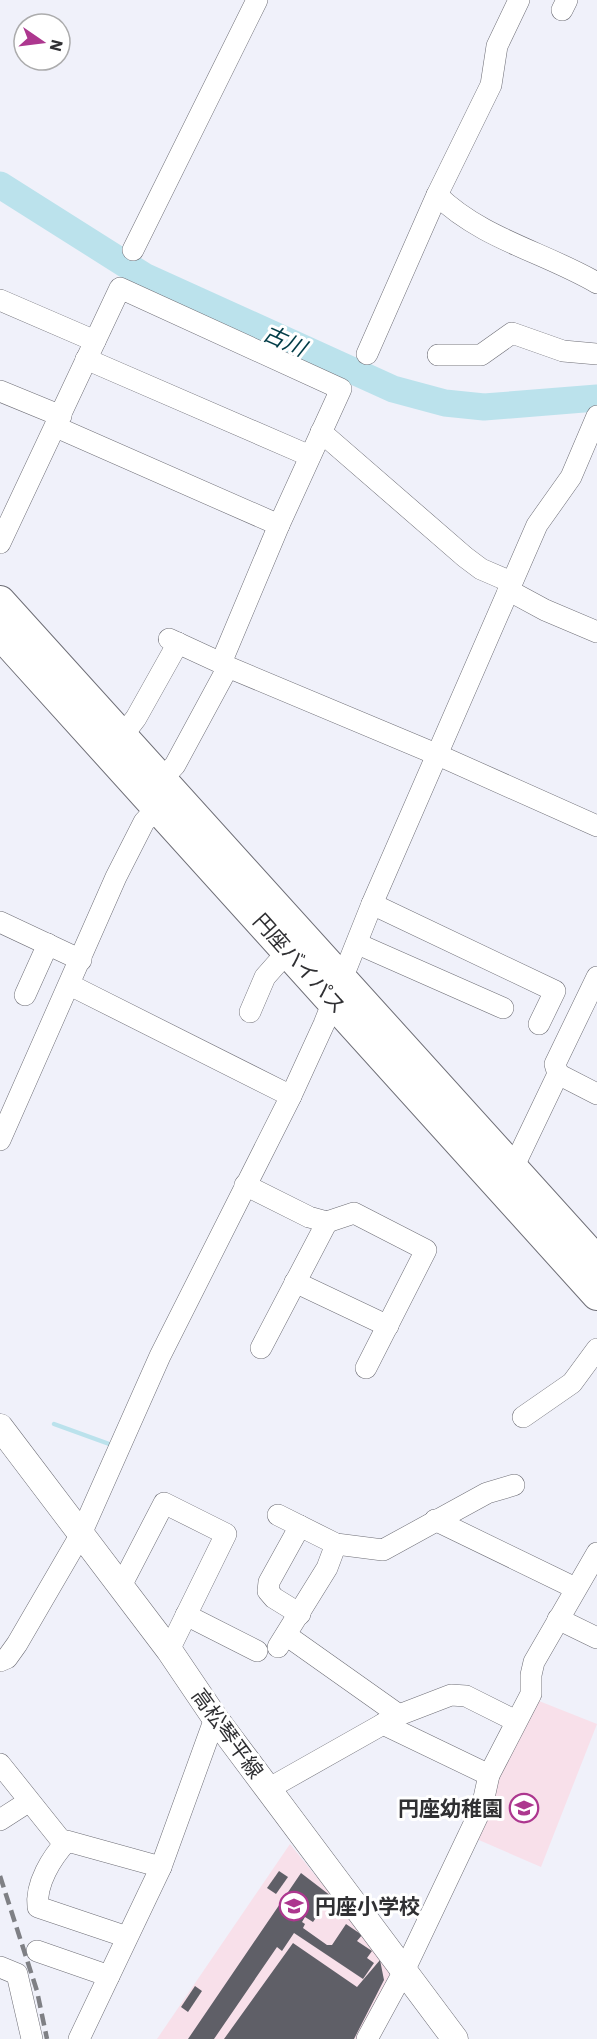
<svg xmlns="http://www.w3.org/2000/svg" width="597" height="2039" font-family="'IBM Plex Sans','Noto Sans JP',sans-serif">
  <style>
    .education { fill: #f8e0ea }
    .lines { fill: none; stroke-linecap: round; stroke-linejoin: round }
    .stream { stroke: #bbe2ec; stroke-width: 4.5 }
    .river { stroke: #bbe2ec; stroke-width: 27 }
    .building { fill: #5f5f67 }
    .minor-casing { stroke: #6e6e76; stroke-width: 22 }
    .major-casing { stroke: #6e6e76; stroke-width: 27 }
    .highway-casing { stroke: #6e6e76; stroke-width: 32 }
    .minor { stroke: #fff; stroke-width: 21 }
    .major { stroke: #fff; stroke-width: 26 }
    .highway { stroke: #fff; stroke-width: 30 }
    .rail { stroke: #7f8085; stroke-width: 4.5; stroke-dasharray: 12 6; stroke-linecap: butt }
    .labels { text-anchor: middle; dominant-baseline: central; stroke-width: 6; stroke-linejoin: round; paint-order: stroke }
    .street-label { font-size: 21px; fill: #303033; stroke: #fff }
    .poi-label { font-size: 21px; font-weight: bold; fill: #303033; stroke: #fff; text-anchor: end }
    .water-label { font-size: 22px; font-style: italic; fill: #003c47; stroke: #fff }
  </style>
  <rect width="100%" height="100%" fill="#f0f1fa"/>
  <!-- education -->
  <g class="education">
    <path d="M534,1699L597,1724L541,1867L472,1837L492,1775Z"/>
    <path d="M290,1844L389,1967L390,1978L360,2039H157Z"/>
  </g>
  <g class="lines">
    <!-- stream -->
    <path class="stream" d="M54,1424L112,1445"/>
    <!-- river -->
    <path class="river" d="M0,185L144,276L393,389L445,403L484,407L597,398"/>
  </g>
  <!-- building -->
  <g class="building">
    <path d="M279,1871L288,1877L276,1894L267,1888Z"/>
    <path d="M301,1873L331,1896L313,1922L305,1917L302,1922L305,1924L303,1928L327,1945H332L346,1924L362,1935L357,1941L372,1951L367,1958L374,1963L363,1979L294,1933L282,1951L277,1947L214,2039H188Z"/>
    <path d="M293,1943L357,1987L380,1960L384,1980L354,2039H224Z"/>
    <path d="M195,1986L202,1991L188,2012L181,2007Z"/>
  </g>
  <g class="lines">
    <!-- minor casing -->
    <g class="minor-casing">
      <g id="minor">
        <path d="M562,10L567,0"/>
        <path d="M437,195C482,239 544,252 597,283"/>
        <path d="M133,250L257,0"/>
        <path d="M0,300L95,341"/>
        <path d="M367,354L437,195L491,85L497,46L519,0"/>
        <path d="M438,355H481L512,333L563,351L597,354"/>
        <path d="M86,359L310,456"/>
        <path d="M0,391L61,416"/>
        <path d="M56,427L279,525"/>
        <path d="M321,432L465,557L481,569L511,582"/>
        <path d="M0,543L120,288L341,389L279,525L221,663L228,667L175,765L162,779"/>
        <path d="M508,590L545,610L597,632"/>
        <path d="M169,639L221,663"/>
        <path d="M228,667L438,755L597,826"/>
        <path d="M123,735L136,718L178,643"/>
        <path d="M372,904L555,991L539,1024"/>
        <path d="M0,922L81,960"/>
        <path d="M358,944L503,1008"/>
        <path d="M70,985L291,1096"/>
        <path d="M25,995L48,944"/>
        <path d="M250,1012L265,977L288,951"/>
        <path d="M558,1074L597,1094"/>
        <path d="M0,1140L116,877L144,822L158,807"/>
        <path d="M513,1168L558,1074L555,1064L597,977"/>
        <path d="M245,1185L309,1217L327,1222L354,1213L426,1250L366,1368"/>
        <path d="M295,1282L388,1326"/>
        <path d="M261,1348L327,1222"/>
        <path d="M523,1417L572,1383L597,1349"/>
        <path d="M278,1515L336,1544L383,1550L487,1493L514,1485"/>
        <path d="M435,1520L575,1588"/>
        <path d="M121,1586L164,1503L226,1534L169,1650"/>
        <path d="M300,1614L274,1598L268,1591L269,1582L300,1526"/>
        <path d="M186,1615L257,1651"/>
        <path d="M558,1619L597,1638"/>
        <path d="M286,1635L399,1715"/>
        <path d="M278,1647L327,1568L336,1544"/>
        <path d="M0,1661L7,1658L17,1644L81,1534L160,1356L291,1096L324,1024L372,904L537,525L571,477L597,416"/>
        <path d="M383,1724L489,1775"/>
        <path d="M0,1764L64,1844"/>
        <path d="M268,1789L399,1715L451,1695L466,1696L516,1721"/>
        <path d="M0,1820L28,1802"/>
        <path d="M127,1937L38,1907C35,1884 52,1857 67,1841L161,1867"/>
        <path d="M37,1951L109,1976"/>
        <path d="M0,1967L17,1974L32,2039"/>
        <path d="M79,2039L161,1867L215,1718"/>
        <path d="M367,2039L404,1971L482,1807L489,1775L531,1694V1675L534,1662L597,1553"/>
      </g>
    </g>
    <!-- major casing -->
    <g class="major-casing">
      <path id="major" d="M0,1427L169,1650L215,1718L455,2039"/>
    </g>
    <!-- highway casing -->
    <g class="highway-casing">
      <g id="highway">
        <path d="M0,601L597,1261"/>
        <path d="M0,634L597,1295"/>
      </g>
    </g>
    <!-- minor -->
    <use href="#minor" class="minor"/>
    <!-- major -->
    <use href="#major" class="major"/>
    <!-- highway -->
    <use href="#highway" class="highway"/>
    <!-- rail -->
    <path class="rail" d="M0,1876L37,1991L47,2039"/>
  </g>
  <!-- icons -->
  <defs>
    <g id="school-ring" transform="scale(1.5)"><circle r="9.5" fill="#fff" stroke="#ad378f" stroke-width="1.5"/><path d="M0-5L7-2L0 1L-7-2ZM-4 1L0 2.5L4 1V4Q0 6-4 4Z" fill="#ad378f"/></g>
  </defs>
  <g fill-rule="evenodd">
    <use href="#school-ring" x="524" y="1808"/>
    <use href="#school-ring" x="294" y="1906"/>
  </g>
  <g class="labels">
    <!-- street labels -->
    <g class="street-label">
      <text transform="translate(300 963) rotate(48)">円座バイパス</text>
      <text transform="translate(228 1733) rotate(54)">高松琴平線</text>
    </g>
    <!-- poi labels -->
    <g class="poi-label">
      <text x="503" y="1808">円座幼稚園</text>
      <text x="315" y="1906" text-anchor="start">円座小学校</text>
    </g>
    <!-- water labels -->
    <g class="water-label">
      <text transform="translate(285 340) rotate(24)">古川</text>
    </g>
  </g>
  <!-- north arrow -->
  <g transform="translate(42 42) rotate(104)"><circle r="28" fill="#ffffff" stroke="#acacad" stroke-width="1.5"/>
  <path d="M0-4.5L10 22L0 15L-10 22Z" fill="#ad378f"/>
  <text y="-9" font-size="16" font-weight="bold" text-anchor="middle" fill="#303033">N</text>
  </g>
</svg>
